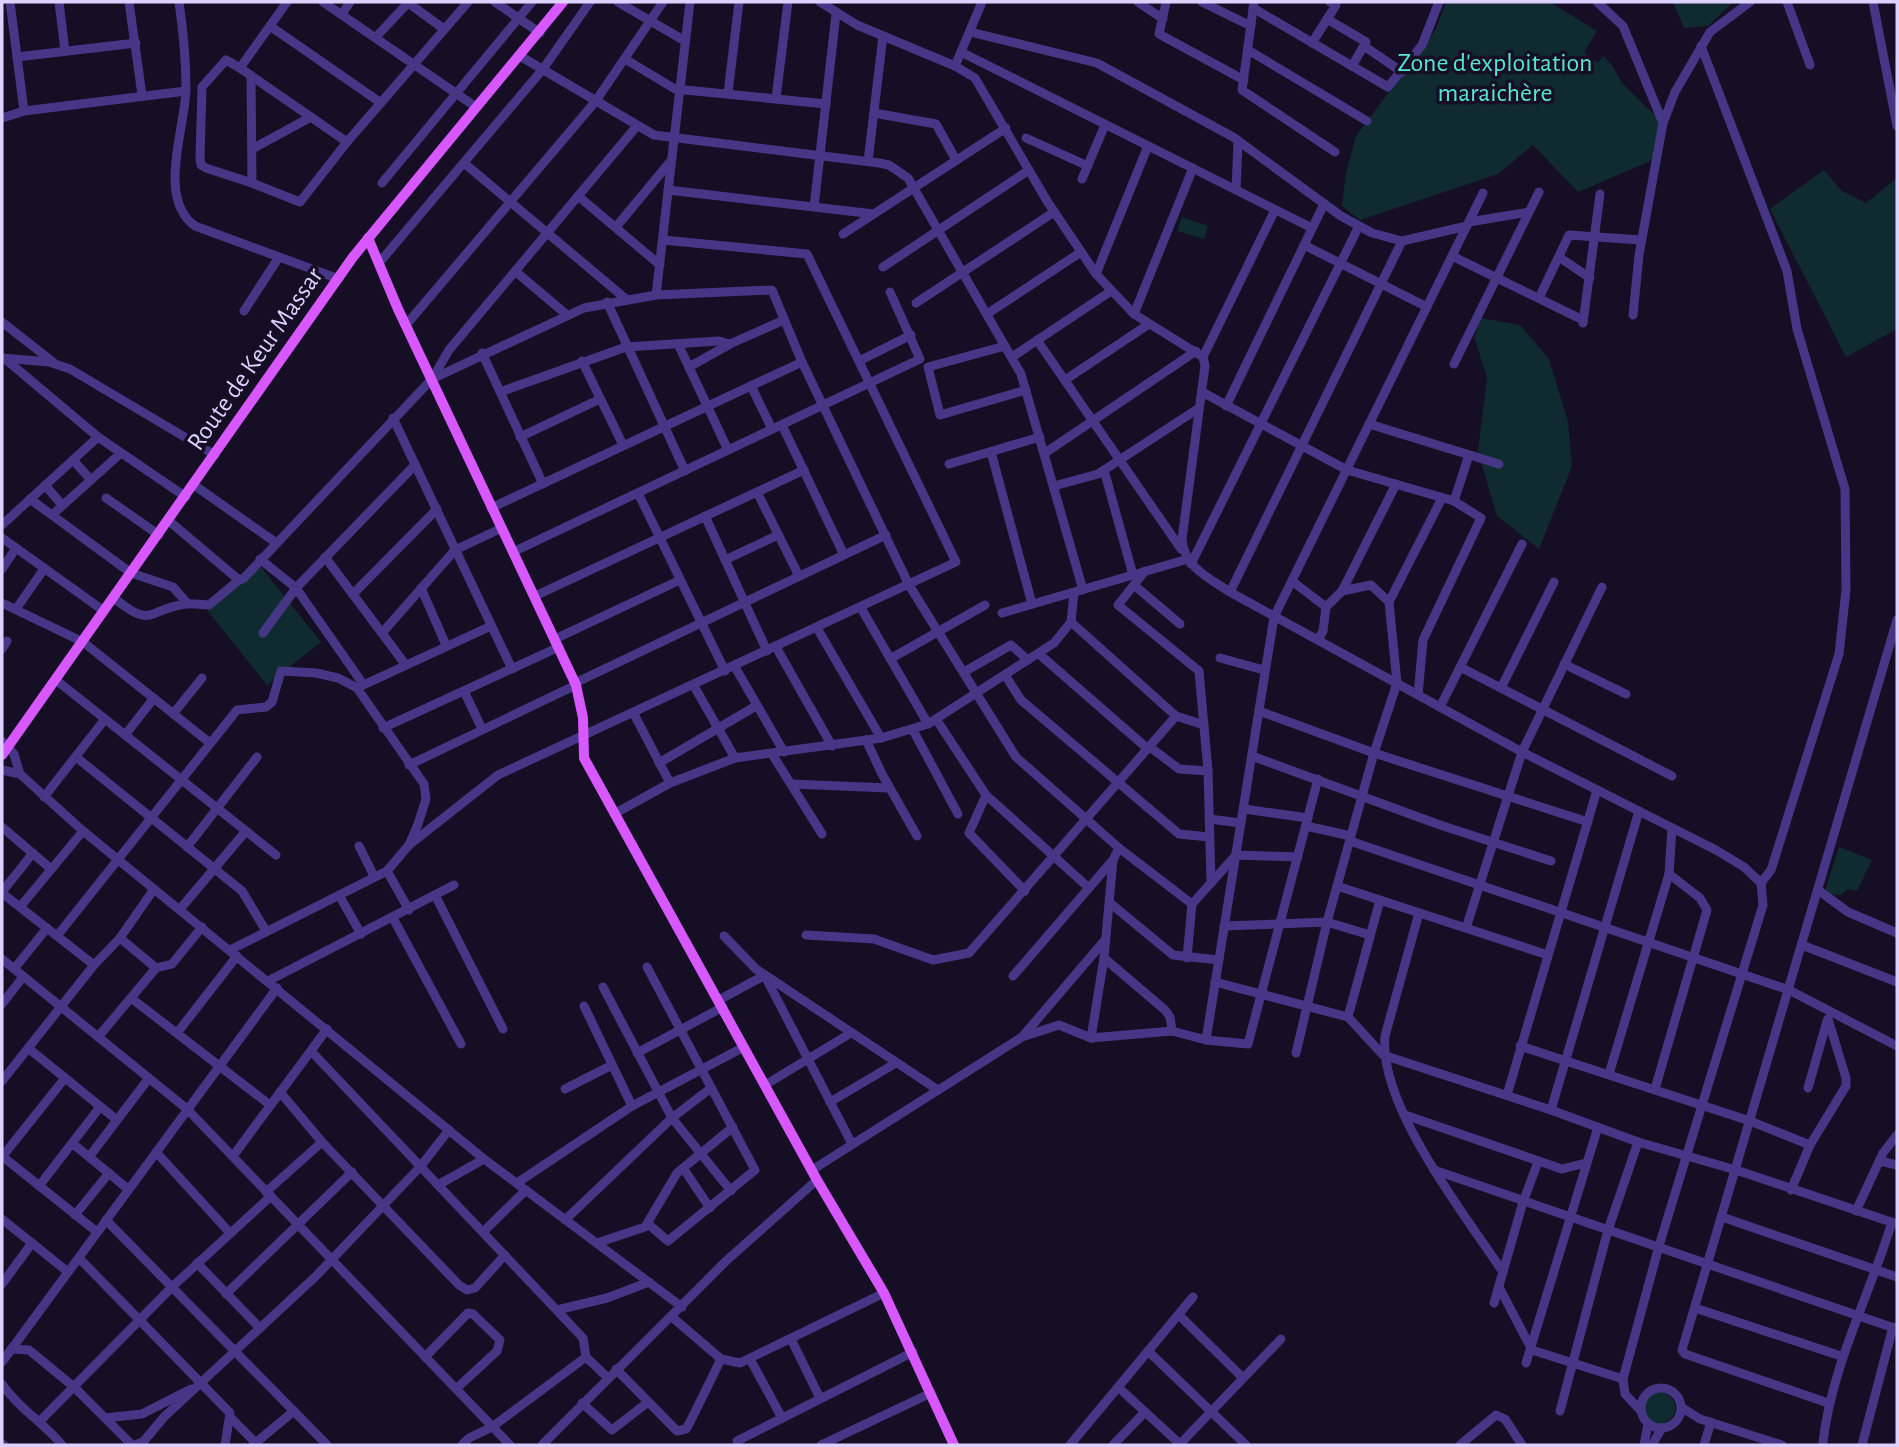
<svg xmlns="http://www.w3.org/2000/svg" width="1899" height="1447" font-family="'Alegreya Sans',sans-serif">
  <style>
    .green { fill: #102b2f }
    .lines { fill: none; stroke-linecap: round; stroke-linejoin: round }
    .minor { stroke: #453785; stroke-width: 9 }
    .major { stroke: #d858ff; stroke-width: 10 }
    .labels { text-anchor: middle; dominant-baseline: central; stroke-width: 7; stroke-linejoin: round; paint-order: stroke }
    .park-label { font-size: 26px; fill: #59e3d4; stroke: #150e24 }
    .street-label { font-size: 26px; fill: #ddd1ff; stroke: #150e24 }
  </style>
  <rect width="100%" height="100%" fill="#150e24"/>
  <!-- green -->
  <g class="green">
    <path d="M1446,2H1550L1597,31L1584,52L1598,63L1603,56L1611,64L1623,84L1663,123L1655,159L1578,192L1533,145L1498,174L1360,220L1342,206L1346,173L1356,136L1436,29Z"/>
    <path d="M1673,2H1733L1708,26L1684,28Z"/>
    <path d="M1824,170L1842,191L1866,203L1897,178V329L1846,357L1770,209Z"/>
    <path d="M1182,217L1208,226L1204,239L1177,231Z"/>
    <path d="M1481,318L1520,325L1549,359L1568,422L1572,466L1539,549L1497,516L1478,451L1487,377L1474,337Z"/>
    <path d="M261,567L321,642L267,685L207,610Z"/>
    <path d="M1839,847L1872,860L1857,891L1848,889L1841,895L1824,894Z"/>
    <circle cx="1659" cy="1408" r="16"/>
  </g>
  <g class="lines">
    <!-- minor -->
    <g class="minor">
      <path d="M10,2L24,111"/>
      <path d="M59,2L65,51"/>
      <path d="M129,2L142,95"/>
      <path d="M179,2C183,30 186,59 186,88C186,126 156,198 195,226L339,279"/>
      <path d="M287,2L240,68L347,142L468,2"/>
      <path d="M323,2L476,107"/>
      <path d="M407,2L444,29"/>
      <path d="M495,2L540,33"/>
      <path d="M618,2L685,41"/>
      <path d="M820,2L857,25L955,66L975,78L1047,201L1096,274L1134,314L1203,357L1205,366L1182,539C1184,567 1209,578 1230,592L1522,752L1716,850L1744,867L1761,883L1763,905L1659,1246L1623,1379L1625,1394L1641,1411"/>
      <path d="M1138,2L1163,19"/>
      <path d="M1166,2L1159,34L1244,80"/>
      <path d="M1202,2L1251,26"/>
      <path d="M1254,2L1242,90L1335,152"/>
      <path d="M1597,2L1623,26L1663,123"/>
      <path d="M1787,2L1810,65"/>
      <path d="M1873,2L1897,126"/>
      <path d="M1253,8L1388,87L1422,45L1439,2"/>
      <path d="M342,14L350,2"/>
      <path d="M1327,19L1366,42L1352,66"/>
      <path d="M270,26L381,103"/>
      <path d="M970,32L1097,63L1233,137L1341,216L1372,233L1402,241L1467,226"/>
      <path d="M376,37L408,3"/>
      <path d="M1312,43L1336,5L1330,2"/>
      <path d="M1364,46L1402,72"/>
      <path d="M1701,46L1787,271L1797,329L1845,489L1846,590L1839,654L1771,870L1761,883"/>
      <path d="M1248,50L1367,121"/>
      <path d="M961,52L1312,228"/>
      <path d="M520,56L654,135L879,163L889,165L908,178L1021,374L1083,590"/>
      <path d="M17,57L136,43"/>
      <path d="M625,59L675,89L826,104"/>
      <path d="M955,66L982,2"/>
      <path d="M240,68L226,60L202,87L200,158L201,165L206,168L252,183"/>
      <path d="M251,76L252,183L300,202L347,142"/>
      <path d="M728,93L739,2"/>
      <path d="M776,98L788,2"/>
      <path d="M874,113L936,124L956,160"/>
      <path d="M2,118L24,111L186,91"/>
      <path d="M1026,138L1088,166"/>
      <path d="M252,149L311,117"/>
      <path d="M868,161L883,36"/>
      <path d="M464,163L626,299"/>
      <path d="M1082,179L1105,125"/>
      <path d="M382,183L532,2"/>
      <path d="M668,190L874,214"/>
      <path d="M1236,190L1238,141"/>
      <path d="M578,196L660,265"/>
      <path d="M814,207L836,14"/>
      <path d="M1469,222L1529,212"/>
      <path d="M616,227L670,162"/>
      <path d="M843,234L1006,128"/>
      <path d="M1304,245L1427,307"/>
      <path d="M1452,256L1583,320"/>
      <path d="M1559,257L1590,278"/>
      <path d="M379,263L543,69L590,2"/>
      <path d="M883,267L1029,170"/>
      <path d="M515,271L567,315"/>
      <path d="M1096,274L1148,146"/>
      <path d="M656,295L690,2"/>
      <path d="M1539,298L1569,235L1641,240"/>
      <path d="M607,302L685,471"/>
      <path d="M916,303L1054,212"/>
      <path d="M244,311L279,257"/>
      <path d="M987,314L1081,252"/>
      <path d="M1134,314L1193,168"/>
      <path d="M1633,315L1639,255L1663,123L1675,92L1710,32L1750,2"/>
      <path d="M2,322L53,362"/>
      <path d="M1583,323L1600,194"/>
      <path d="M406,325L595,102L663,2"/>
      <path d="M1037,340L1181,549"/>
      <path d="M678,344L728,450"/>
      <path d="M1005,346L928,367L940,415L1026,390"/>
      <path d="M482,353L543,484"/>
      <path d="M1012,357L1111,291"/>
      <path d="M1203,357L1275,210"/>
      <path d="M2,358L49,362L70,369L215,455"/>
      <path d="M4,358L98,437L186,497"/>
      <path d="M861,360L911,335"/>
      <path d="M582,361L623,445"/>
      <path d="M1454,364L1539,192"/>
      <path d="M689,367L730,344L784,320"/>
      <path d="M432,379L584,308L656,295L772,290L802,362L909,585L1016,757L1119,848L1192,904"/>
      <path d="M1065,380L1149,324"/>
      <path d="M751,386L772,429"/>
      <path d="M500,392L626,347L719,341L730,344"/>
      <path d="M1202,392L1347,470L1454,501L1481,518L1423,640L1418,695"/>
      <path d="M1226,406L1324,204"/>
      <path d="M393,418L512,669"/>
      <path d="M1369,424L1499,464"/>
      <path d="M782,425L844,555"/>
      <path d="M520,437L600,399"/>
      <path d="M991,452L1032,604"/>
      <path d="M1045,453L1196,351"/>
      <path d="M73,460L91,480"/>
      <path d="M949,464L1040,437"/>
      <path d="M1104,470L1133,575"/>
      <path d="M45,485L62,505"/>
      <path d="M194,485L275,542"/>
      <path d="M1054,486L1098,474L1199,408"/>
      <path d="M757,492L799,576"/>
      <path d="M638,493L725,671"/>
      <path d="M106,498L159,535"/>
      <path d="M30,499L131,573L173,587L187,603"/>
      <path d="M1454,501L1469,455"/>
      <path d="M491,508L802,362"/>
      <path d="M52,515L121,453"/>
      <path d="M705,516L767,651"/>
      <path d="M169,521L239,580L244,578L432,379L449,350L636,127"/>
      <path d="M2,525L98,437"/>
      <path d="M2,538L104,611"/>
      <path d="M513,552L920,359L890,292"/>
      <path d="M325,557L405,664"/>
      <path d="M260,559L296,588L363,684"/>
      <path d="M725,560L778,535"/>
      <path d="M1191,564L1359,226"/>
      <path d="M2,569L16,548"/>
      <path d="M1145,571L1118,605L1199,671L1208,771L1211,883"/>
      <path d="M1292,581L1326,607L1323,631L1318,640"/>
      <path d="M1134,585L1180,624"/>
      <path d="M421,588L446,645"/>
      <path d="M1342,591L1371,585L1389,602"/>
      <path d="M1230,592L1402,241"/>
      <path d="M353,594L437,509"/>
      <path d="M535,596L804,470"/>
      <path d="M114,598C153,630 147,609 186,604C193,603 201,605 209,605L239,580"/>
      <path d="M2,603L83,642L210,743"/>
      <path d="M1326,607L1342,591L1396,484"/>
      <path d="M861,608L928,724"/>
      <path d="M16,609L44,569"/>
      <path d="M1002,613L1188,559"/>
      <path d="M1071,622L1176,716L1204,725"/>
      <path d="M817,628L881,738"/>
      <path d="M263,633L296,588L414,466"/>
      <path d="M382,633L455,550L502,528"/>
      <path d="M555,639L680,580"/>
      <path d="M776,647L832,746"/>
      <path d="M2,649L7,641"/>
      <path d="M1039,654L1148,749"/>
      <path d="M1220,658L1264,670"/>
      <path d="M890,659L985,605"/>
      <path d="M1564,664L1626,694"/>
      <path d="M735,667L784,752"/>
      <path d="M1460,667L1672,776"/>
      <path d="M964,672L1011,645L1028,660"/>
      <path d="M1005,675L1021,700L1179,834L1209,837"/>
      <path d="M56,680L276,855"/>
      <path d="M575,683L886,535"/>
      <path d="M694,686L735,758"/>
      <path d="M359,687L491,626"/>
      <path d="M1501,688L1554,582"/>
      <path d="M464,691L482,729"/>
      <path d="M1440,707L1522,544"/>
      <path d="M1259,711L1374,753L1588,822"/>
      <path d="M173,714L202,678"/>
      <path d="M634,714L670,783"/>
      <path d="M936,719L986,795L1089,888"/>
      <path d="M383,728L559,647"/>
      <path d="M913,730L958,814"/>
      <path d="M125,735L154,698"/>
      <path d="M866,740L882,774L917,836"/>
      <path d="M2,741L14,754L20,774"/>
      <path d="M1150,747L1179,769L1208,771"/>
      <path d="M772,754L822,834"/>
      <path d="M1252,756L1440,825L1551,861"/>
      <path d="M76,757L242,891L266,931"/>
      <path d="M659,763L756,706"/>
      <path d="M409,765L576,685"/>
      <path d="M2,770L20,774L83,831L484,1159L682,1307"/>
      <path d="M791,784L889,788"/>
      <path d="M986,795L969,833L1025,891"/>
      <path d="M44,797L105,719"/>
      <path d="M1244,809L1308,818"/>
      <path d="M614,814L670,783L735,758L881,738L928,724L1054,643L1071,622L1074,593"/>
      <path d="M1209,819L1241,823"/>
      <path d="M1306,826L1351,836"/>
      <path d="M2,827L51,869"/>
      <path d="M1350,841L1789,990L1897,1046"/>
      <path d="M409,845L498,775L956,562L807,254L663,240"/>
      <path d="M359,846L374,876"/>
      <path d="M187,847L257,757"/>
      <path d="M387,871L409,910"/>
      <path d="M1337,886L1548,955"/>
      <path d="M1818,890L1848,912L1897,933"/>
      <path d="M2,892L33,853"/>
      <path d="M2,893L94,965"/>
      <path d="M339,895L361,934"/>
      <path d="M435,895L503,1029"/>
      <path d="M1380,900L1348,1017L1383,1055L1551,1110L1638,1142L1736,1170L1897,1224"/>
      <path d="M1110,903L1173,955L1219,960"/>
      <path d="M20,907L83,831"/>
      <path d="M180,909L246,831"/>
      <path d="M1419,913L1385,1036C1378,1105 1465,1215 1503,1272"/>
      <path d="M393,918L461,1044"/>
      <path d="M1224,926L1327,922L1370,935"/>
      <path d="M1466,928L1522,752L1602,587"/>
      <path d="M806,935L874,939L933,960L969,953L1176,716"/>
      <path d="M57,936L237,710L266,707L272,702L281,671L316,673L338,678L357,688L424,784L426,799L418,824L409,845L387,871L230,950"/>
      <path d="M724,936L756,969L938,1090"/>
      <path d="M120,938L156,968"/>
      <path d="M1802,945L1897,982"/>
      <path d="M1104,958L1165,1010L1170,1017L1172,1031"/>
      <path d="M1187,958L1192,904L1236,855L1298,857"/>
      <path d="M2,959L187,1109L510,1445"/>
      <path d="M647,967L755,1170L668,1241L648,1224"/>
      <path d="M14,969L47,928"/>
      <path d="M765,976L852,1144"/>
      <path d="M1013,976L1113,860"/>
      <path d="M268,981L454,885"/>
      <path d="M1215,982L1348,1017"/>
      <path d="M603,987L672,1118L731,1191"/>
      <path d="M131,998L270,1105"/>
      <path d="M719,1000L765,975"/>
      <path d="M2,1004L23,977"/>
      <path d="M584,1006L632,1106"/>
      <path d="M177,1033L237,956"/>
      <path d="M1023,1036L1105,940"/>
      <path d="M98,1037L156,968L172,964L202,927"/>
      <path d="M1091,1038L1104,958L1113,860L1119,848"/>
      <path d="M1206,1040L1274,617L1483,193"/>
      <path d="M1520,1046L1750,1121L1810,1145"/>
      <path d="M28,1048L117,1120"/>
      <path d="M311,1051L583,1338L586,1357L607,1377"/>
      <path d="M637,1053L723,1007"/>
      <path d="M1296,1053L1327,922L1374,753L1397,683L1389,602L1442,498"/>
      <path d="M1609,1074L1669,874L1672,828"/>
      <path d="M2,1081L94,965L120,938L154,889"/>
      <path d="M765,1085L851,1033"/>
      <path d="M1808,1088L1827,1021"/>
      <path d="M565,1089L612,1065"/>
      <path d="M1655,1089L1707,910L1700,898L1669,874"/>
      <path d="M280,1092L322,1142L459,1285L467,1290L475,1288L505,1255"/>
      <path d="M1507,1095L1597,790"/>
      <path d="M830,1102L896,1063"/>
      <path d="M1551,1110L1639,811"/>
      <path d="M1405,1115L1562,1169L1586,1163"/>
      <path d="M72,1143L128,1189"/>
      <path d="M156,1152L230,1233"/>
      <path d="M2,1156L97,1232"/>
      <path d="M233,1156L327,1029"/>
      <path d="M2,1157L65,1078"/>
      <path d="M89,1157L149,1078"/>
      <path d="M1880,1161L1897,1165"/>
      <path d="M683,1168L710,1208"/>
      <path d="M812,1170L1022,1037L1059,1025L1091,1038L1172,1031L1206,1040L1248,1044L1318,779"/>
      <path d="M1434,1170L1897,1329"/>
      <path d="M517,1183L632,1106L744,1047"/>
      <path d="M438,1185L484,1159"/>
      <path d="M39,1186L100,1107"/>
      <path d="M1791,1190L1810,1145L1846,1086V1078L1828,1019"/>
      <path d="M266,1192L322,1142"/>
      <path d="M1856,1211L1883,1153L1897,1135"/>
      <path d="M75,1215L109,1173"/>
      <path d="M1722,1217L1897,1277"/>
      <path d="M2,1219L68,1272"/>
      <path d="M106,1220L327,1445"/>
      <path d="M565,1220L672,1118L711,1088"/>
      <path d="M483,1232L526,1190"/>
      <path d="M597,1243L645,1227L677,1173L733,1127"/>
      <path d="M79,1258L230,1413L225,1445"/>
      <path d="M197,1263L259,1327"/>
      <path d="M2,1284L32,1243"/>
      <path d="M1499,1287L1532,1350L1623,1379"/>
      <path d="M226,1294L352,1172"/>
      <path d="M1494,1303L1523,1202L1538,1162"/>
      <path d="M1695,1308L1841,1356"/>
      <path d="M557,1310L607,1298L649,1282"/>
      <path d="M1179,1315L1243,1378"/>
      <path d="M672,1317L721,1359L740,1363L884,1293"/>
      <path d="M791,1339L820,1398"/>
      <path d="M11,1349L29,1350L74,1387L132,1445"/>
      <path d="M1148,1351L1246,1445"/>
      <path d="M425,1357L468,1313L473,1314L500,1340L497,1351L456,1389"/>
      <path d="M750,1359L782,1418"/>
      <path d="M2,1362L277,988"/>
      <path d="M1526,1363L1598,1127"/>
      <path d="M616,1369L677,1431L686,1429L690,1422L721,1359"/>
      <path d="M2,1384C19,1409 43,1422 62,1445"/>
      <path d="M1118,1387L1181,1445"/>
      <circle cx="1661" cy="1408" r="20"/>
      <path d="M582,1403L612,1430L648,1402"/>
      <path d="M1828,1403L1685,1354L1682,1350L1897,620"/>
      <path d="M1681,1407L1700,1419L1782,1445"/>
      <path d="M1560,1411L1608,1230L1638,1142"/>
      <path d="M105,1418L142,1414L191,1389"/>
      <path d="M231,1418L258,1445"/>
      <path d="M40,1421L172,1287L271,1196"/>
      <path d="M737,1441L913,1352"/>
      <path d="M1823,1442C1832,1365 1869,1297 1892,1222"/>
      <path d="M2,1444L4,1445"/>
      <path d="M135,1445L144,1441L164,1417L315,1277L420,1167L449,1130"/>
      <path d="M253,1445L294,1411"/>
      <path d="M462,1445L469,1438L492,1427L586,1357"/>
      <path d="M542,1445L726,1261L817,1180"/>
      <path d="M821,1445L931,1393"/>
      <path d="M1070,1445L1193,1297"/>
      <path d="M1113,1445L1145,1412"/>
      <path d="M1179,1445L1281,1339"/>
      <path d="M1460,1445L1496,1415L1505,1419L1522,1445"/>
      <path d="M1644,1445L1648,1424"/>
      <path d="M1652,1445L1662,1428"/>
      <path d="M1704,1445L1711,1422"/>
      <path d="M1862,1445L1893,1327"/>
    </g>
    <!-- major -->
    <g class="major">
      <path d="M368,238L398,309L576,685L583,718L584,758L817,1180L884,1293L954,1445"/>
      <path d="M2,755L353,257L563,2"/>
    </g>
  </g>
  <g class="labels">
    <!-- park labels -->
    <g class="park-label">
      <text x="1495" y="63">Zone d'exploitation<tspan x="1495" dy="30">maraichère</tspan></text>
    </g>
    <!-- street labels -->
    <g class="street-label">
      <text transform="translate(255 359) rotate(-55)">Route de Keur Massar</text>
    </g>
  </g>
  <!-- border -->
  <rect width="1899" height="1447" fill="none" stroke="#ddd1ff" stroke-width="7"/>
</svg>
